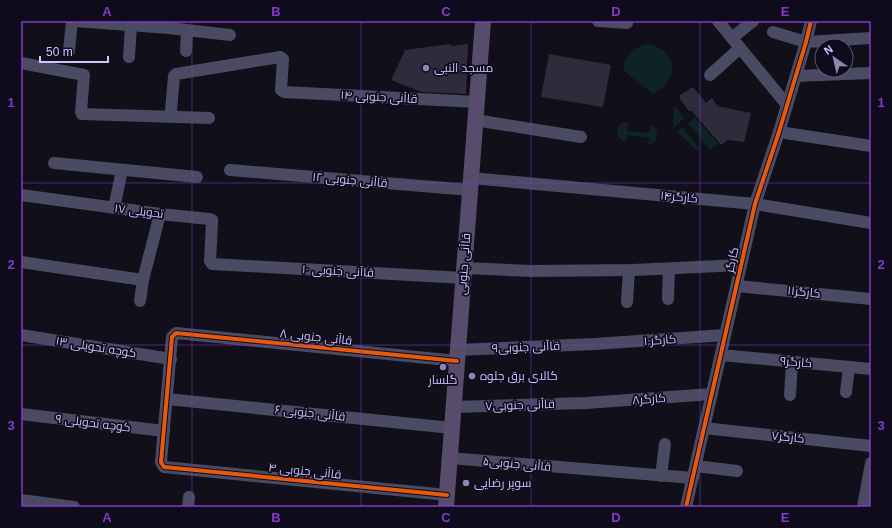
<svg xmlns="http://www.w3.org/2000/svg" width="892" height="528" font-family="Helvetica,Cairo,sans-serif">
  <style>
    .green { fill: #0e2424 }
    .building { fill: #2e2b3d }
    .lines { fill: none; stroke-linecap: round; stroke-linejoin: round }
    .minor { stroke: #4a4a62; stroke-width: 12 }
    .major { stroke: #584c6c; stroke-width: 16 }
    .cycleway-casing { stroke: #0e0b1d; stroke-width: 6 }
    .cycleway { stroke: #e8590c; stroke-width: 4 }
    .grid { fill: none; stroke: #833cc5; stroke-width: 1; stroke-opacity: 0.55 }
    .poi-dot { fill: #8b87ae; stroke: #0e0b1d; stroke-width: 1.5 }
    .labels { text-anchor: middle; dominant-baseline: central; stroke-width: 3.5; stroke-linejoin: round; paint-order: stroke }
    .poi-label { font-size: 12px; fill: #ccc7ff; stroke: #0e0b1d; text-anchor: start }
    .street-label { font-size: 12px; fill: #ccc7ff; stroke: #0e0b1d }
    .neatline { fill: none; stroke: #833cc5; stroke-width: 1.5 }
    .grid-label { font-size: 13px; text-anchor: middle; font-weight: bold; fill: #833cc5 }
  </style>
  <rect width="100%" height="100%" fill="#110f19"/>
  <!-- green -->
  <g class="green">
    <path d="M648,44C668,47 681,67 666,84C663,88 657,91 653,94L623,70C627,55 632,47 648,44Z"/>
    <path d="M674,105L685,118L673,128Z"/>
    <path d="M695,117L718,144L710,150L688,123Z"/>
    <path d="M623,122H628L627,131L649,133L650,126L655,127L657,131L656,141L648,145L649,138L627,135L625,143C617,137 613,129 623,122Z"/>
    <path d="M682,127L701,150H696L677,131Z"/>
  </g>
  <!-- building -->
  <g class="building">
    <path d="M450,44L452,46L468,44L466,94L421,92L391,80L405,50Z"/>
    <path d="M549,54L611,65L603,107L541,97Z"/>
    <path d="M693,87L706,103L712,98L717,106L751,113L744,142L728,140L721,145L692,111H689L680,99V95Z"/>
  </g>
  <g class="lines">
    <!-- minor -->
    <g class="minor">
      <path d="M75,21L169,28L230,35"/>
      <path d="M598,21L627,23"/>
      <path d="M718,21L787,105"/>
      <path d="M773,32L806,42L871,38"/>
      <path d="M732,38L753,21"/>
      <path d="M69,51L72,21"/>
      <path d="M186,51L187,31"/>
      <path d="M129,57L131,25"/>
      <path d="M21,63L84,75L81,112L82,114L209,118"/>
      <path d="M710,75L740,48"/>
      <path d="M796,76L871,73"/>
      <path d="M171,111L174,76L176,74L280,57L283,59L281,90L284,92L477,102"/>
      <path d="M475,120L581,137"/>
      <path d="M779,132L871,146"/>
      <path d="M54,163L197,177"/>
      <path d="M230,170L470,190"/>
      <path d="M471,178L755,204L871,223"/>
      <path d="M21,195L160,214L209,219L212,220V223L210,261L212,264L463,278"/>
      <path d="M114,208L122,170"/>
      <path d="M21,262L143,280"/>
      <path d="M464,268L532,271L633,270L741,265"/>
      <path d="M737,286L871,299"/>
      <path d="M668,299L669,269"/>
      <path d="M140,301L143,280L160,214"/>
      <path d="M627,302L629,270"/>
      <path d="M21,335L171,359"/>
      <path d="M458,350L595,344L725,335"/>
      <path d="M721,355L871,369"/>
      <path d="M846,392L849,367"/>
      <path d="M790,395L792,362"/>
      <path d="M167,399L452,428"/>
      <path d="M454,407L586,403L712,394"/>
      <path d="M21,414L164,431"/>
      <path d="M704,428L871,446"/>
      <path d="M450,458L693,478"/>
      <path d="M696,466L737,471"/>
      <path d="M661,476L665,444"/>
      <path d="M447,495L164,467L161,462L172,337L176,333L457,361"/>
      <path d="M21,500L74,507"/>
      <path d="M188,507L189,497"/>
      <path d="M686,507L755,204L779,132L806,42L811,21"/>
      <path d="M863,507L871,463"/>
    </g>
    <!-- major -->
    <path class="major" d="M446,507L483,21"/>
    <!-- cycleway casing -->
    <g class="cycleway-casing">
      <g id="cycleway">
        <path d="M447,495L164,467L161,462L172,337L176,333L457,361"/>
        <path d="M686,507L755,204L779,132L806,42L811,21"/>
      </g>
    </g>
    <!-- cycleway -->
    <use href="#cycleway" class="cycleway"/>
  </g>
  <!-- grid -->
  <path class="grid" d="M192,21V507M361,21V507M531,21V507M700,21V507M21,183H871M21,345H871"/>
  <!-- markers -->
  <g class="poi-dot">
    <circle cx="426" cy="68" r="4"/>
    <circle cx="443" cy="367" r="4"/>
    <circle cx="472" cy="376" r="4"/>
    <circle cx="466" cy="483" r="4"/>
  </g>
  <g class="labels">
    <!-- poi labels -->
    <g class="poi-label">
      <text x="434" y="68">مسجد النبی</text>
      <text x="480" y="376">کالای برق جلوه</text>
      <text x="443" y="380" text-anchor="middle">گلسار</text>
      <text x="474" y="483">سوپر رضایی</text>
    </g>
    <!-- street labels -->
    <g class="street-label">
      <text transform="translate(379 97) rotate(3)">قاآنی جنوبی ۱۴</text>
      <text transform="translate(350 180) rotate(5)">قاآنی جنوبی ۱۲</text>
      <text transform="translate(679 197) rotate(5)">کارگر۱۴</text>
      <text transform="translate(139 211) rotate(7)">تحویلی ۱۷</text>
      <text transform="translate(732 260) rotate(-77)">کارگر</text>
      <text transform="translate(464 264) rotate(-86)">قاآنی جنوبی</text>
      <text transform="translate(338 271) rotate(3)">قاآنی جنوبی ۱۰</text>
      <text transform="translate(804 292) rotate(6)">کارگر۱۱</text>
      <text transform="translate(316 337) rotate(6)">قاآنی جنوبی ۸</text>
      <text transform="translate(660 340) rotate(-4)">کارگر۱۰</text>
      <text transform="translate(96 347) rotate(9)">کوچه تحویلی ۱۳</text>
      <text transform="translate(526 347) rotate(-2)">قاآنی جنوبی۹</text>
      <text transform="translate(796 362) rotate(5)">کارگر۹</text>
      <text transform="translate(649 399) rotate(-4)">کارگر۸</text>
      <text transform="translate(520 405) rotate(-2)">قاآنی جنوبی۷</text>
      <text transform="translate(310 413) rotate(6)">قاآنی جنوبی ۶</text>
      <text transform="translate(93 423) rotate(7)">کوچه تحویلی ۹</text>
      <text transform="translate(788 437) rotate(6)">کارگر۷</text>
      <text transform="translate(517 464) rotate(5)">قاآنی جنوبی۵</text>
      <text transform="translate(305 471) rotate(6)">قاآنی جنوبی ۴</text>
    </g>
  </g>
  <!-- border -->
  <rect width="892" height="528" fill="none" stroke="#0e0b1d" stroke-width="44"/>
  <!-- north arrow -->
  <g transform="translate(834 58) rotate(326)"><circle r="19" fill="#0e0b1d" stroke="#5a5677"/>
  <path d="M0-3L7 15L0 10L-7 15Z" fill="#8b87ae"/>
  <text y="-6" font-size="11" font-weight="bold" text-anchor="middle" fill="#ccc7ff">N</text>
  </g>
  <!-- scale -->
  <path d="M40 56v6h68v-6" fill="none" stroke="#ccc7ff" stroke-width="2"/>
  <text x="46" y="56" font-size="12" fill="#ccc7ff" stroke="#0e0b1d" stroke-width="3" paint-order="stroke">50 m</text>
  <rect x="22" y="22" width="848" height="484" class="neatline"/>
  <g class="grid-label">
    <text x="107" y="16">A</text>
    <text x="276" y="16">B</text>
    <text x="446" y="16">C</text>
    <text x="616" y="16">D</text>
    <text x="785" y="16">E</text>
    <text x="11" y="107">1</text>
    <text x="881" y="107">1</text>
    <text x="11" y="269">2</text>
    <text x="881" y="269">2</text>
    <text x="11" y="430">3</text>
    <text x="881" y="430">3</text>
    <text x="107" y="522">A</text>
    <text x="276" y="522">B</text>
    <text x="446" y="522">C</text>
    <text x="616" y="522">D</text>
    <text x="785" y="522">E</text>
  </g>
</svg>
